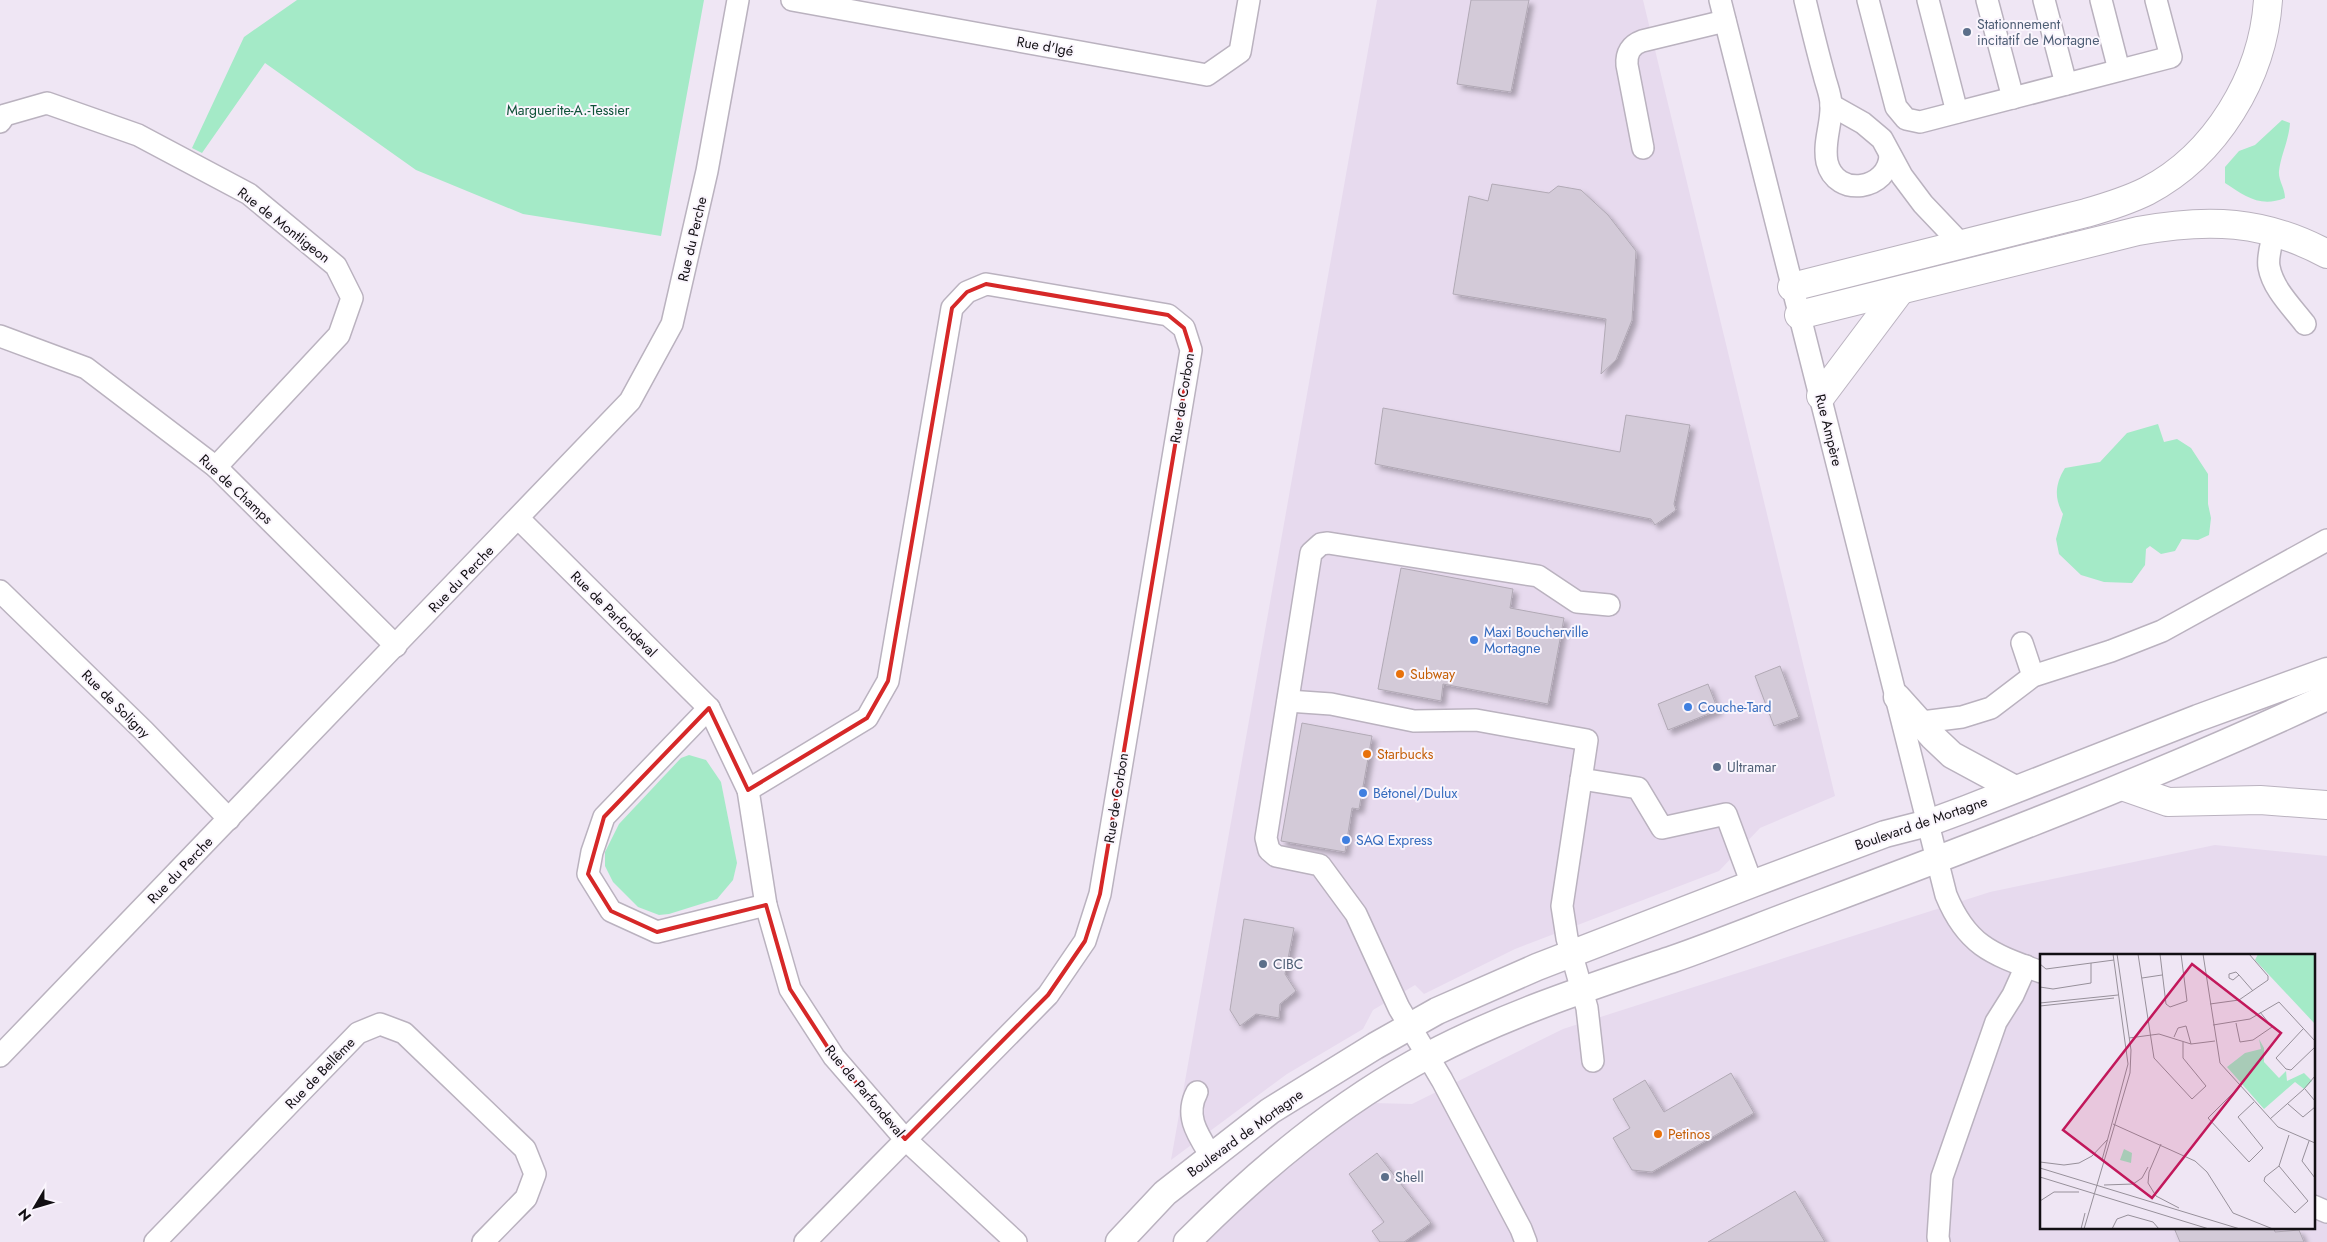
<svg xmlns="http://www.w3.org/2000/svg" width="2327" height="1242" font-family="Jost,sans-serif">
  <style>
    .built { fill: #e7daee; fill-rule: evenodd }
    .green { fill: #a4eac7 }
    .building { fill: #d3cad8; stroke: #b1a9b5; filter: url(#shadow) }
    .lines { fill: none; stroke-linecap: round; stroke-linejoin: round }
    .minor-casing { stroke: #bab2bf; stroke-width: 24 }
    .major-casing { stroke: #bab2bf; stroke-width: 29 }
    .highway-casing { stroke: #bab2bf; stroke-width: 30 }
    .minor { stroke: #fff; stroke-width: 21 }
    .major { stroke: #fff; stroke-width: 26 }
    .highway { stroke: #fff; stroke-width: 28 }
    .marked { fill: none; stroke: #d62828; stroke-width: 4; stroke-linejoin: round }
    .service-dot { fill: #5c6f8a; stroke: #faf5fd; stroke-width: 2 }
    .shop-dot { fill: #3f7fe0; stroke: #faf5fd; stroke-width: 2 }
    .food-dot { fill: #e8710a; stroke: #faf5fd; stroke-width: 2 }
    .labels { text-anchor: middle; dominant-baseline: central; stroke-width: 4; stroke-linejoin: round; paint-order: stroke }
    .service-label { font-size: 14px; fill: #4e5e75; stroke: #faf5fd; text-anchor: start }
    .street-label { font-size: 14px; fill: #120f13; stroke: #faf5fd }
    .park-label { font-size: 14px; fill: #0e5238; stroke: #faf5fd }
    .shop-label { font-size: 14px; fill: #366cbe; stroke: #faf5fd; text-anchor: start }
    .food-label { font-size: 14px; fill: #c56008; stroke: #faf5fd; text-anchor: start }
    .inset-road { fill: none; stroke: #97909a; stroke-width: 1 }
    .view { fill: #c2185b; fill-opacity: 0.15; stroke: #c2185b; stroke-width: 2.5 }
    .inset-edge { fill: none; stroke: #120f13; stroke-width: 2.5 }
  </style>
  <defs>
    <filter id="shadow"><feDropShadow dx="4.5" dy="4.5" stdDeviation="2.5" flood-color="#0004"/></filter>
  </defs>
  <rect width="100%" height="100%" fill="#efe6f4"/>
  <!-- built -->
  <g class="built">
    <path d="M1377,0H1643L1835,796L1760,828L1719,871L1515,949L1424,994L1415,985L1373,1010L1363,1029L1287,1074L1171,1160Z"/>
    <path d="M2215,845L2327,856V1242H1204L1295,1158L1374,1103L1412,1104L1563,1029L1990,892ZM2041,956H2313V1228H2041Z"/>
  </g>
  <!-- green -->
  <g class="green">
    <path d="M297,0H704L661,236L523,214L416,170L265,63L202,153L192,148L244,37Z"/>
    <path d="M2282,120L2290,123C2289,140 2281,154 2279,171C2278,180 2285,188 2285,198C2260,208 2245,196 2225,183V167L2239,151L2255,145Z"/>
    <path d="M2158,424L2164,442L2177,439L2191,448L2208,474V504L2211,518L2209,535L2198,540L2182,539L2175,551L2161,554L2150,546L2146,549L2145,565L2132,583L2104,582L2081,575L2059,554L2056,539L2063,514C2054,498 2055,484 2065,468L2100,462L2127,433Z"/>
    <path d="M689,755L706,760L721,782L737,863L733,880L717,899L669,914L659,915L638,907L613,882L605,866V852L619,824L681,758Z"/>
  </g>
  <!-- building -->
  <g class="building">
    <path d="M1471,0H1529L1511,92L1457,84Z"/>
    <path d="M1492,184L1549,193L1558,186L1581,190L1608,215L1636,251L1632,320L1616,360L1601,374L1606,319L1453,294L1469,196L1488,201Z"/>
    <path d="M1383,408L1620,452L1626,415L1690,425L1674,504L1676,510L1655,525L1651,519L1375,464Z"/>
    <path d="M1401,568L1513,589L1510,608L1564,618L1548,704L1443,684L1441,701L1378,689Z"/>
    <path d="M1780,666L1799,717L1774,726L1755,676Z"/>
    <path d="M1708,684L1718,710L1668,730L1658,704Z"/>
    <path d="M1302,723L1372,736L1359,809L1352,808L1345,852L1281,841Z"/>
    <path d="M1244,919L1294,928L1285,974L1296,991L1280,1004L1279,1018L1256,1014L1240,1026L1230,1010Z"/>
    <path d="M1731,1073L1754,1113L1652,1172L1632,1170L1613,1138L1630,1128L1613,1099L1645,1080L1664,1112Z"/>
    <path d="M1377,1153L1431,1223L1404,1242H1380L1372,1231L1384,1222L1349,1174Z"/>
    <path d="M1795,1191L1825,1242H1708Z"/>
    <path d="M2174,1228H2274L2275,1232L2299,1230L2304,1242H2180Z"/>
  </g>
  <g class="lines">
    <!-- minor casing -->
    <g class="minor-casing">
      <g id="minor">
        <path d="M792,0L1207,75L1240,52L1249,0"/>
        <path d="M1720,0L1946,895C1967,946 1992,954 2041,972"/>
        <path d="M1805,0C1811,25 1817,50 1824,75C1826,84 1831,95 1831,105C1832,124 1823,142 1827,162C1836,199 1889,190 1890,155"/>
        <path d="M1868,0L1896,107L1906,119L1920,122L2171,57L2156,0"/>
        <path d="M1928,0L1957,112"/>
        <path d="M1987,0L2013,98"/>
        <path d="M2044,0L2066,84"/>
        <path d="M2101,0L2119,70"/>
        <path d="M1831,105L1863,123L1882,139L1902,176L1923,204L1961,244"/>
        <path d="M0,122L5,115L47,103L138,135L249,194L336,266L352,298L339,335L216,467"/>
        <path d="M1643,148L1627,65C1626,53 1631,45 1642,41L1725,21"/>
        <path d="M2274,232C2272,243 2267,256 2269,267C2273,289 2292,307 2305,324"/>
        <path d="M0,336L86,368L216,467L396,646"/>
        <path d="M519,519L709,708L748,790L766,905L790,989L834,1057L905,1139L1016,1242"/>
        <path d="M0,591L144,731L229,819"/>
        <path d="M2022,643L2033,676"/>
        <path d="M1288,701L1331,704L1414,721L1476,720L1587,740L1562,906L1567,938L1587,1008L1593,1061"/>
        <path d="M709,708L604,817L592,852L588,874L611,911L657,932L766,905"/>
        <path d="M1906,724L1962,717L1991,708L2033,676L2111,651L2162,631L2327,540"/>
        <path d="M1581,779L1638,788L1662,828L1726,814L1752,884"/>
        <path d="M748,790L867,718L888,681L952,308L967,292L986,284L1168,315L1184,328L1191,350L1100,894L1085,941L1048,995L805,1242"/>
        <path d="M0,1056L630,401L672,324L707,171L738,0"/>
        <path d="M1197,1092C1184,1116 1198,1135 1211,1156"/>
        <path d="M2313,1206L2327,1212"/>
        <path d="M155,1242L358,1033L380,1024L404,1033L525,1149L535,1174L526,1198L483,1242"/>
        <path d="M1526,1242L1521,1229L1442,1080L1399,1008L1356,914L1320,865L1276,856L1269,850L1266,838L1311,553L1321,544L1328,543L1538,576L1577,602L1609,605"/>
        <path d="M1939,1242L1938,1237L1942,1177L1996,1022L2013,995L2026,966"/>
      </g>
    </g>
    <!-- major casing -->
    <g class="major-casing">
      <g id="major">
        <path d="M1897,697L1933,737L1952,755L2015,789"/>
        <path d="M1119,1242L1165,1193L1270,1111L1375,1046L1437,1011L1537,967L1752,884L1885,834L1928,823L1966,809L2198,718L2327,671"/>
        <path d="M1187,1242C1259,1170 1338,1103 1429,1055C1507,1014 1590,987 1673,959C1719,943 1765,924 1811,907C1985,842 2158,776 2327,697"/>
      </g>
    </g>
    <!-- highway casing -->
    <g class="highway-casing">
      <g id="highway">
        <path d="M1792,287L2086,213C2107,207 2127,201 2147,191C2216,155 2263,77 2268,0"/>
        <path d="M1799,315L2138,231C2208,218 2264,220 2327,254"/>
        <path d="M1821,396L1899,292"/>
        <path d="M2125,787L2168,802L2260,800L2327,805"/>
      </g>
    </g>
    <!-- minor -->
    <use href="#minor" class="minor"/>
    <!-- major -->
    <use href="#major" class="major"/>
    <!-- highway -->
    <use href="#highway" class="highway"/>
  </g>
  <!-- marked area -->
  <path class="marked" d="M986,284L1168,315L1184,328L1191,350L1100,894L1085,941L1048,995L905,1139L834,1057L790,989L766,905L657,932L611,911L588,874L604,817L709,708L748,790L867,718L888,681L952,308L967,292Z"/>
  <!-- markers -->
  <g class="service-dot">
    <circle cx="1967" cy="32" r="5"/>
    <circle cx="1717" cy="767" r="5"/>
    <circle cx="1263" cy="964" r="5"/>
    <circle cx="1385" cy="1177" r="5"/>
  </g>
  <g class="shop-dot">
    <circle cx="1474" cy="640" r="5"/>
    <circle cx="1688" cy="707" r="5"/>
    <circle cx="1363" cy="793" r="5"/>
    <circle cx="1346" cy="840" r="5"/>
  </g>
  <g class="food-dot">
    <circle cx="1400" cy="674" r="5"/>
    <circle cx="1367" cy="754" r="5"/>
    <circle cx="1658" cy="1134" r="5"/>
  </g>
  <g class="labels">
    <!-- service labels -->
    <g class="service-label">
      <text x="1977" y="24">Stationnement<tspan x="1977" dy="16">incitatif de Mortagne</tspan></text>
      <text x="1727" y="767">Ultramar</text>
      <text x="1273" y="964">CIBC</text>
      <text x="1395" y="1177">Shell</text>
    </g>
    <!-- street labels -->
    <g class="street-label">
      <text transform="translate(1045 46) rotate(10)">Rue d'Igé</text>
      <text transform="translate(284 225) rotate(38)">Rue de Montligeon</text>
      <text transform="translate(692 239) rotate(-77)">Rue du Perche</text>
      <text transform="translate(1182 398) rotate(-81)">Rue de Corbon</text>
      <text transform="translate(1829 430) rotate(76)">Rue Ampère</text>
      <text transform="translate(236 489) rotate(43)">Rue de Champs</text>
      <text transform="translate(461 579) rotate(-46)">Rue du Perche</text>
      <text transform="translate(614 614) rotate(45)">Rue de Parfondeval</text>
      <text transform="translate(116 704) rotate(45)">Rue de Soligny</text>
      <text transform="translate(1116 798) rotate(-81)">Rue de Corbon</text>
      <text transform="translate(1921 823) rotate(-19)">Boulevard de Mortagne</text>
      <text transform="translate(180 870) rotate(-46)">Rue du Perche</text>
      <text transform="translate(320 1073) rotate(-46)">Rue de Bellême</text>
      <text transform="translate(865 1091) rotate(50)">Rue de Parfondeval</text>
      <text transform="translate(1245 1133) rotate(-36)">Boulevard de Mortagne</text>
    </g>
    <!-- park labels -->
    <g class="park-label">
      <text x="568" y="110">Marguerite-A.-Tessier</text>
    </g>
    <!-- shop labels -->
    <g class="shop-label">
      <text x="1484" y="632">Maxi Boucherville<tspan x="1484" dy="16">Mortagne</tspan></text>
      <text x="1698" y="707">Couche-Tard</text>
      <text x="1373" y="793">Bétonel/Dulux</text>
      <text x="1356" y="840">SAQ Express</text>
    </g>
    <!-- food labels -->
    <g class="food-label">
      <text x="1410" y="674">Subway</text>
      <text x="1377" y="754">Starbucks</text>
      <text x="1668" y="1134">Petinos</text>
    </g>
  </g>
  <!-- overview -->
  <g transform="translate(2040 954)">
    <rect width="275" height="275" fill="#efe6f4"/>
    <path d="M218,0H275V70L215,6ZM219,85L224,94V108L239,124L246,117L247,127L264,119L272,127L264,135L255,128L224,155L187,113L205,99L221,95ZM84,195L92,199L91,209L80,206Z" fill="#a4eac7"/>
    <path class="inset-road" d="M98,0L114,104L152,145L166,132L143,104V88M120,0L126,50L130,53L147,47L141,0M163,0L180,109L238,173L275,189M0,10L6,15L74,6M199,21L193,26L189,24V20L196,18L199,21L213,37M102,24L122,21M0,33L13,35L51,29V9M0,49L78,41M170,50L199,46L228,26V22L209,0M0,52L74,44M196,69L200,88L213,86L232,73L220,58M173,71L210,65L239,48L275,87M263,75L236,104L246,115L251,116L275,93M134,83L138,74L146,72L151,90M89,84L119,80L151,90L175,87M200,132L168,164L209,208L223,194L198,163L214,148M265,135L275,147M248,150L263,163L275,153M230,165L264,135L275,122M73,170L155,207L167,218L193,259L233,275M269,187L262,207L275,224M121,190L109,218L108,229L116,242L139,254M62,206L88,110L73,0M0,208L24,211L39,209L52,202L67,186M239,212L225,223L224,227L255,259L268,247L239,212L249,181M0,214L200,275M0,223L169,275M64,231L93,230L102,224L108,213M0,247L14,238H39M41,275L45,259M44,275L90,119L91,96L77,0M72,275L77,265L88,261L113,268L119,275"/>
    <path class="view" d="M152,10L241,79L112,244L23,176Z"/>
    <rect width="275" height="275" class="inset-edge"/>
  </g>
  <!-- north arrow -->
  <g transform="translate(35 1207) rotate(232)" stroke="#faf5fd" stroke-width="4" paint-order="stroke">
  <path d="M0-4L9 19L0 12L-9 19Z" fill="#120f13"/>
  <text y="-8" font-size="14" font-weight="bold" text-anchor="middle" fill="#120f13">N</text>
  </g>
</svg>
